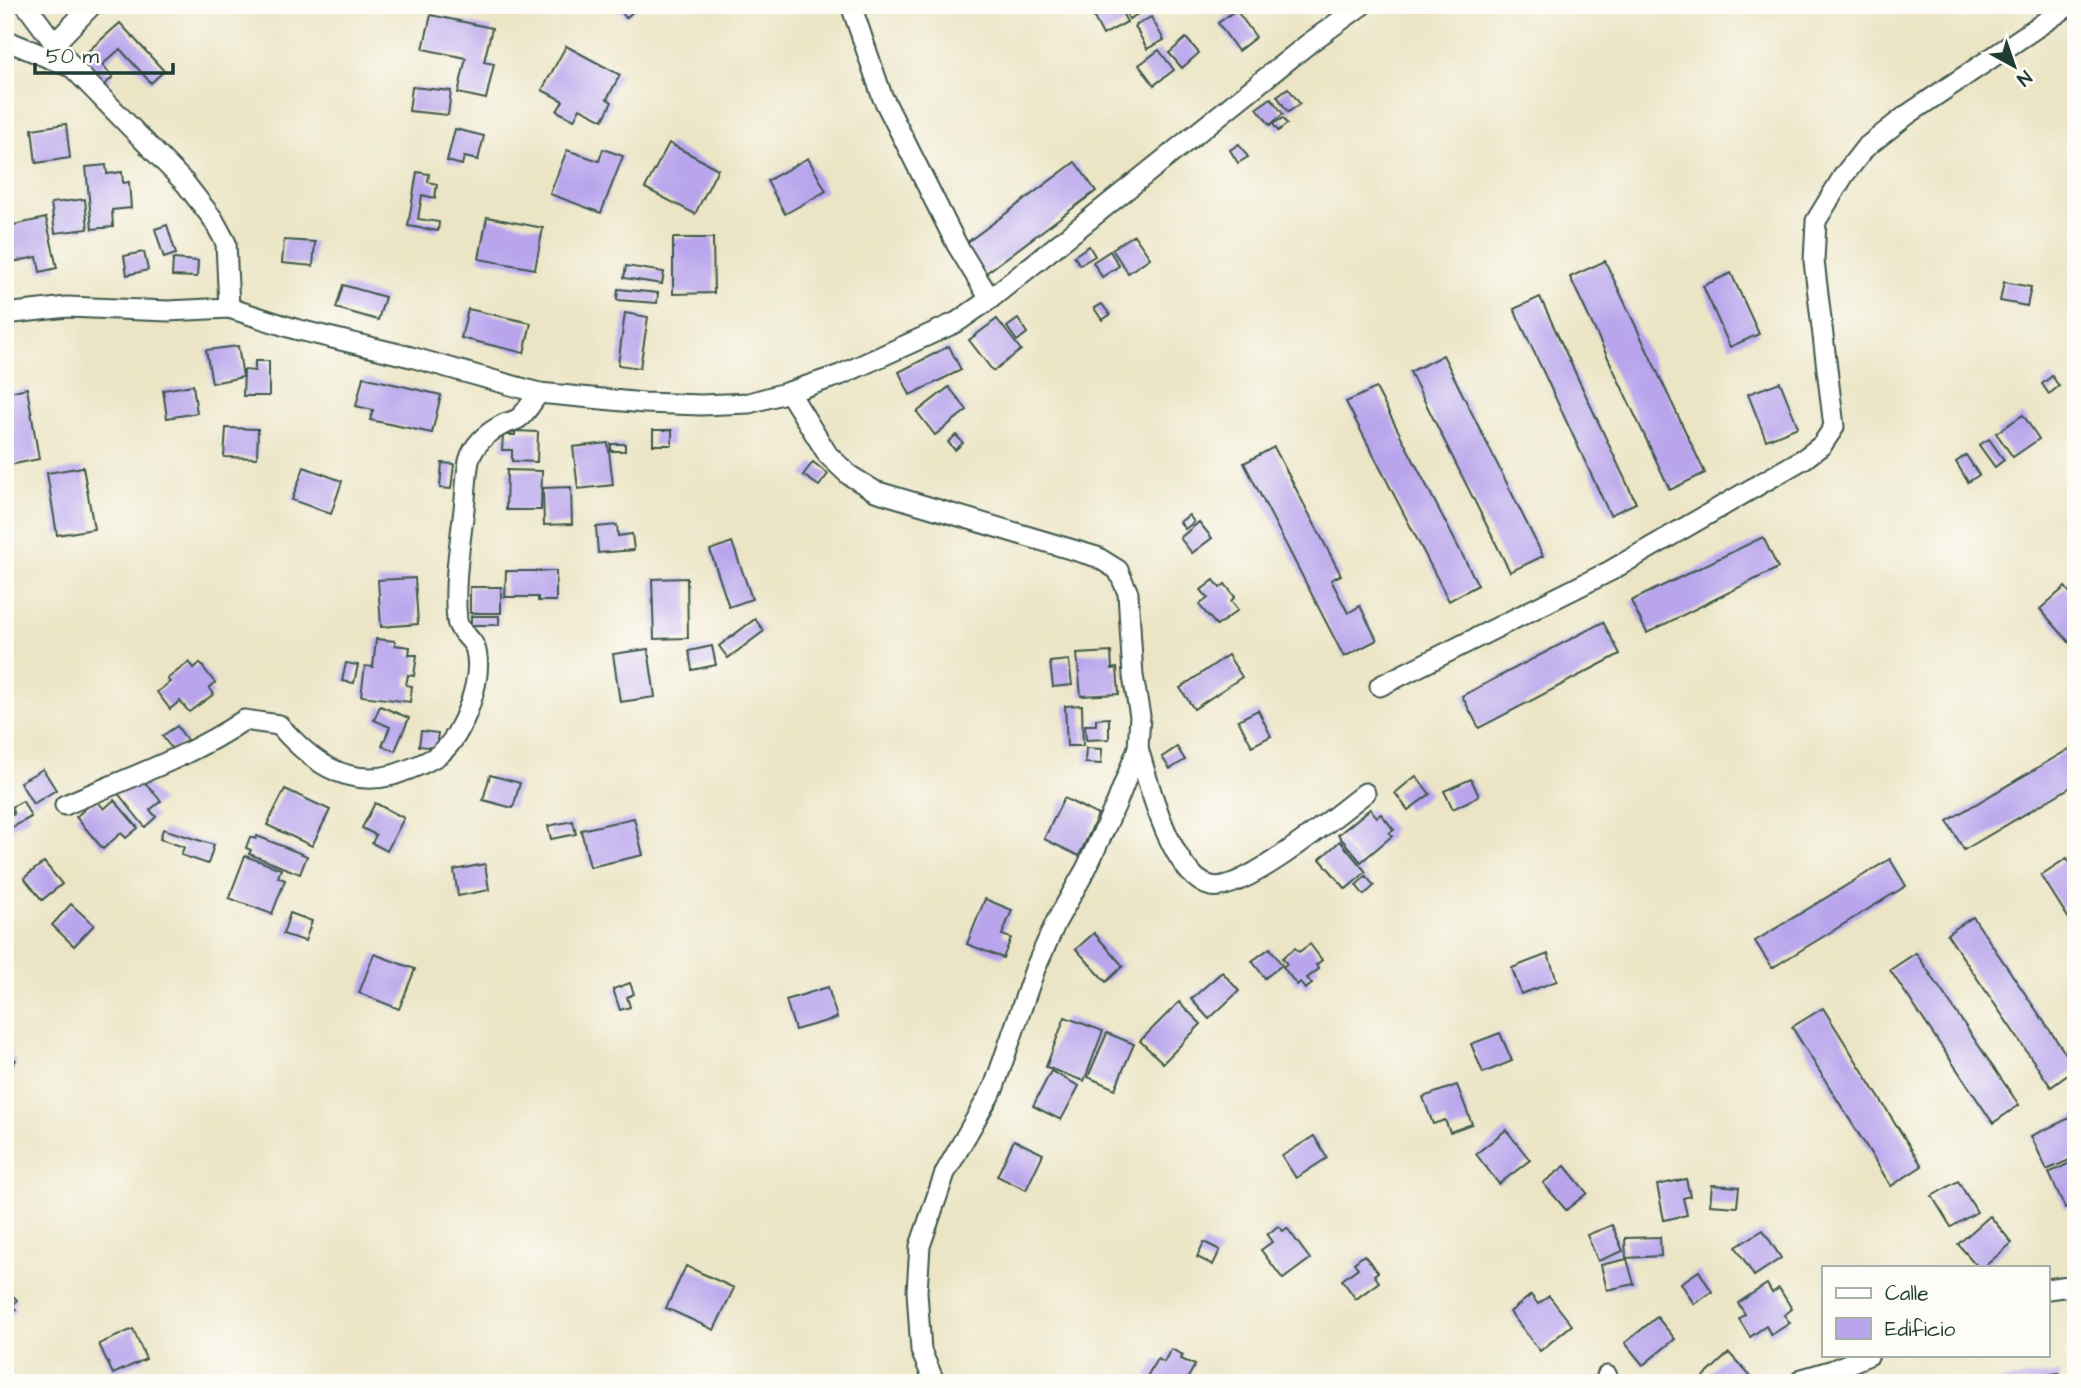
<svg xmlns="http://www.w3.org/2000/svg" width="2081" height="1388" font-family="'Architects Daughter',sans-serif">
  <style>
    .building { fill: #b8a5ec }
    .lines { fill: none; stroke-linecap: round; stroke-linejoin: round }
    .minor-casing { stroke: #3e564a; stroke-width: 23 }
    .minor { stroke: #fff; stroke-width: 19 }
  </style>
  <rect width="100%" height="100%" fill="#fdfcf7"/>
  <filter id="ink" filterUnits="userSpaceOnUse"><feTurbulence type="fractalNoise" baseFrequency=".0143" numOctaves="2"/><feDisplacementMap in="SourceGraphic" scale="14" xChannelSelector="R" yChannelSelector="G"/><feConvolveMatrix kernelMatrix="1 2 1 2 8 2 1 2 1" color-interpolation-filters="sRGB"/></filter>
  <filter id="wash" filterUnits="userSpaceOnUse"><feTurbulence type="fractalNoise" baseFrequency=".00686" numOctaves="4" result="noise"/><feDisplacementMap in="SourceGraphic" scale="28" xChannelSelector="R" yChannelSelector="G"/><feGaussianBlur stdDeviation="1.57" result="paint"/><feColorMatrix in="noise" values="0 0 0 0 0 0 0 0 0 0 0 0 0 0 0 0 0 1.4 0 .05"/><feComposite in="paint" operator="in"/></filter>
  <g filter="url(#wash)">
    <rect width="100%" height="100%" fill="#ebe5c5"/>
    <g id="blocks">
      <!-- building -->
      <g class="building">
        <path d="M616,5H640L626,18Z"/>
        <path d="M1096,5H1118L1127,22L1103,35L1089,8Z"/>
        <path d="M1122,5H1145L1147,9L1129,19Z"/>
        <path d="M1236,10L1256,37L1238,51L1218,23Z"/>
        <path d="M431,15L492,28L484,62L494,64L486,99L458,93L466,58L423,49Z"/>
        <path d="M1151,17L1164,40L1147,49L1135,26Z"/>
        <path d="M120,23L164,71L151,83L120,49L102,65L113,77L102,87L78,60Z"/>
        <path d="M1186,38L1199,53L1182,68L1169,53Z"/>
        <path d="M566,46L620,75L607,99L612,102L603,120L580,108L574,120L557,111L563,101L542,90Z"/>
        <path d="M1159,50L1174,70L1154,85L1139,65Z"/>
        <path d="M412,87L451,91L448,115L409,111Z"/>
        <path d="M1288,88L1300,104L1288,112L1277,96Z"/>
        <path d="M1271,98L1283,114L1270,125L1257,108Z"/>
        <path d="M1283,118L1287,124L1278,131L1273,124Z"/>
        <path d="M66,124L70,158L36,163L32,129Z"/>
        <path d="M455,129L484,136L478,160L464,157L462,165L447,161Z"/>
        <path d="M669,143L718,169L695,214L645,188Z"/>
        <path d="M1239,144L1248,157L1238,163L1230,150Z"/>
        <path d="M603,149L623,156L601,213L550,194L567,150L599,161Z"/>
        <path d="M808,158L826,191L785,214L767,181Z"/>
        <path d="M1075,162L1096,191L982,276L961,247Z"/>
        <path d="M106,165L107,174L122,172L123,183L129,182L131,208L112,210L113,227L92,229L86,167Z"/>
        <path d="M417,172L429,174L428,182L437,184L435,198L422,195L418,219L439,222L438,231L408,226Z"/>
        <path d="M85,199L88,229L55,233L51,203Z"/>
        <path d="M487,217L543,228L535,269L479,259Z"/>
        <path d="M46,218L57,268L40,272L37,257L7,263L5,250L14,248L9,226Z"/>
        <path d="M167,225L176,254L164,258L155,229Z"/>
        <path d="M1134,235L1150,258L1128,273L1112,249Z"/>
        <path d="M673,238H713L714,293L673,294Z"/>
        <path d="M284,240L315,242L313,266L282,263Z"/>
        <path d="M1089,246L1095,256L1080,265L1074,256Z"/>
        <path d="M1110,251L1119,266L1102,277L1093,262Z"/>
        <path d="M144,252L148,270L127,275L124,256Z"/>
        <path d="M173,259L198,261L197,277L172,276Z"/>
        <path d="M1605,261L1705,473L1670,490L1570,277Z"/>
        <path d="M626,266L664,272L662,284L624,278Z"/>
        <path d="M1731,273L1759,334L1730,347L1703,286Z"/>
        <path d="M2004,282L2031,287L2027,306L2000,301Z"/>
        <path d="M343,285L385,297L378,320L336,308Z"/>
        <path d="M618,289L658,293L657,303L617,300Z"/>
        <path d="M1540,297L1636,503L1610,515L1514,309Z"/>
        <path d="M1102,304L1110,315L1102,320L1094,308Z"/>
        <path d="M468,309L531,323L524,353L461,338Z"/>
        <path d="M625,313L648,317L640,368L618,365Z"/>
        <path d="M997,319L1021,350L993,371L969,340Z"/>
        <path d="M1018,319L1027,333L1017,341L1007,327Z"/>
        <path d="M238,346L243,377L212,383L206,350Z"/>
        <path d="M949,346L961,370L910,395L899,372Z"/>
        <path d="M1443,355L1543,556L1510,572L1410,372Z"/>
        <path d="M255,361H269V396H243L244,370L255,371Z"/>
        <path d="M2052,376L2059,386L2049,394L2042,384Z"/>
        <path d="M363,377L441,395L432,433L370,420L373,410L356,406Z"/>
        <path d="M1780,382L1798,427L1766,440L1748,394Z"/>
        <path d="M193,385L197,413L167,418L163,390Z"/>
        <path d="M949,387L967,410L935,435L917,412Z"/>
        <path d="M27,388L39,459L5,466V393Z"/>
        <path d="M1376,388L1478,585L1449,601L1346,402Z"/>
        <path d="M2023,415L2039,439L2013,457L1996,433Z"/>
        <path d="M226,428L258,429L257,458L224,457Z"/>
        <rect x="653" y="430" width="19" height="15"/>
        <path d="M515,431L538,432L537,462L512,461V450H502L503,435H515Z"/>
        <path d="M956,435L963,443L955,450L948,442Z"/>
        <path d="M1989,439L2004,460L1995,467L1979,445Z"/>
        <path d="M608,443L613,485L578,489L573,447Z"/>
        <rect x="611" y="444" width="14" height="7"/>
        <path d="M1274,447L1341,575L1331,580L1348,613L1360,606L1377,640L1344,657L1244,463Z"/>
        <path d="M1966,455L1979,475L1968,482L1956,462Z"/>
        <path d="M813,462L828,474L819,486L803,475Z"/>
        <path d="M442,463L454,464L451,489L440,488Z"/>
        <path d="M83,467L94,529L57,535L47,473Z"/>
        <path d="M304,467L342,481L331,514L292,500Z"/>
        <path d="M507,470L542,471L541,510H506Z"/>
        <path d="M571,487L572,524L544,525L543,488Z"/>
        <path d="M1189,515L1194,522L1185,529L1180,522Z"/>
        <path d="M1199,522L1212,538L1192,553L1180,538Z"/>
        <path d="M617,525L618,536L632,534L634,550L598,553L596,527Z"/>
        <path d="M1763,537L1778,568L1647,633L1631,601Z"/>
        <path d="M732,542L752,599L729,607L710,550Z"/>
        <path d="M506,571H556V601H538V597H505Z"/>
        <path d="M415,578L418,624L381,627L378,580Z"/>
        <path d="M687,578L688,638L654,639L652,579Z"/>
        <path d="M1214,580L1220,588L1225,584L1235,597L1231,601L1238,610L1217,626L1199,605L1208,598L1201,590Z"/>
        <rect x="470" y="587" width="31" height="26"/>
        <path d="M2065,587L2076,600V650L2040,609Z"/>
        <rect x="471" y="616" width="28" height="9"/>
        <path d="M755,619L764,631L728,658L719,646Z"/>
        <path d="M1603,622L1620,654L1479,728L1462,696Z"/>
        <path d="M376,639L395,641V645L410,647L409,655H417L414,676L408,675L406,685L412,686L410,702L361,696L365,666L373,667Z"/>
        <path d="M712,646L716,665L692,670L689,651Z"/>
        <path d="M648,649L655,697L620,702L613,654Z"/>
        <path d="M1111,652L1112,669L1117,668L1119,694L1081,696L1077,654Z"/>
        <path d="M1228,655L1242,677L1194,709L1180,688Z"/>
        <path d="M1069,660L1072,685L1053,687L1050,662Z"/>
        <path d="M189,662L194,668L200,663L215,683L209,688L214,694L189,712L180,701L170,709L157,692L170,682L167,679Z"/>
        <path d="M346,663L358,665L354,683L342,681Z"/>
        <path d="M1082,705L1083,746H1067L1065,706Z"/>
        <path d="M380,706L409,718L395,751L382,746L390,727L374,720Z"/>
        <path d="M1258,710L1271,736L1252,746L1238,720Z"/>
        <path d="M1109,718V739L1086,740L1085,725H1096V719Z"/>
        <path d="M177,726L187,740L173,750L162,736Z"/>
        <path d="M421,731L438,733L436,748L419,746Z"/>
        <path d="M2076,745V784L1964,850L1947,821Z"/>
        <path d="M1177,747L1185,760L1170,769L1162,757Z"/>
        <path d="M1086,748L1102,749L1101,764L1085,763Z"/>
        <path d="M43,769L56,790L33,804L20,782Z"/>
        <path d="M490,775L520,783L513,808L483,800Z"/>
        <path d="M1416,776L1430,794L1408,810L1395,793Z"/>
        <path d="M141,778L161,801L150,810L156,817L145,827L117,792Z"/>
        <path d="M1471,779L1479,796L1453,809L1444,791Z"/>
        <path d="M285,789L330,810L312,846L267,825Z"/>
        <path d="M1064,798L1098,815L1079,856L1044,839Z"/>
        <path d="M96,799L104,809L114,800L138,828L126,838L121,833L103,849L76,817Z"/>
        <path d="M23,801L31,817L11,828L6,818L14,814L11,807Z"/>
        <path d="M375,803L404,818L387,851L372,843L376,835L362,828Z"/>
        <path d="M1370,809L1377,817L1381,814L1394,830L1389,833L1392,836L1361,862L1338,835Z"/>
        <path d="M634,818L643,855L590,867L581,830Z"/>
        <path d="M573,821L576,834L551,839L548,826Z"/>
        <path d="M163,829L214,845L208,864L181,855L184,847L160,839Z"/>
        <path d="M257,836L307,856L300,874L249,854L251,850L246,848L250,837L256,839Z"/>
        <path d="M1340,841L1366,872L1346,889L1320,859Z"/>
        <path d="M245,856L281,869L278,877L285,880L272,914L229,898Z"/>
        <path d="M2067,858L2076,872V930L2041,875Z"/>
        <path d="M1890,859L1906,886L1772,968L1755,941Z"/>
        <path d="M44,862L62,884L42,900L24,878Z"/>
        <path d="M485,864L489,890L458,896L454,870Z"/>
        <path d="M1366,876L1374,886L1364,895L1356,885Z"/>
        <path d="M985,899L1012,910L1002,935L1011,938L1003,958L967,944Z"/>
        <path d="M71,904L94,925L74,946L52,925Z"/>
        <path d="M290,913L312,921L305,941L283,934Z"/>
        <path d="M1973,917L2076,1069L2051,1087L1947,934Z"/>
        <path d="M1094,933L1123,966L1106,982L1076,949Z"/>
        <path d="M1310,944L1322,960L1316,965L1319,969L1307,978L1312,984L1305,989L1300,982L1297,985L1283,967L1287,964L1282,958L1295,948L1299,952Z"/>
        <path d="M1270,948L1282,965L1265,978L1252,961Z"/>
        <path d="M1916,953L2019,1105L1993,1123L1890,970Z"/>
        <path d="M374,954L415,969L399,1009L359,993Z"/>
        <path d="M1548,954L1557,981L1521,994L1512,968Z"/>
        <path d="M1222,972L1239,991L1209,1019L1191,999Z"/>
        <path d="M630,983L634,994L627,997L630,1007L620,1010L613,989Z"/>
        <path d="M828,987L837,1018L795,1030L786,1000Z"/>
        <path d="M1179,1002L1201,1024L1163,1063L1140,1041Z"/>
        <path d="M1823,1008L1922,1166L1891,1186L1792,1027Z"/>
        <path d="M1065,1017L1103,1031L1084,1081L1046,1067Z"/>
        <path d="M1107,1033L1134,1044L1115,1089L1088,1077Z"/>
        <path d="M1500,1033L1512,1061L1483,1073L1471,1044Z"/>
        <path d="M5,1047L12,1051L9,1056L16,1060L5,1077Z"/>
        <path d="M1051,1071L1079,1086L1061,1120L1033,1106Z"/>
        <path d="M1457,1085L1472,1124L1450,1132L1445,1120L1433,1124L1423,1097Z"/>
        <path d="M2076,1115V1157L2047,1170L2031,1136Z"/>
        <path d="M1506,1130L1530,1160L1499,1184L1476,1154Z"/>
        <path d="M1314,1136L1327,1158L1296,1178L1282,1156Z"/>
        <path d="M1014,1140L1043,1154L1026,1190L997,1176Z"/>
        <path d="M2076,1160V1203L2065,1208L2049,1173Z"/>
        <path d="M1565,1166L1587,1193L1566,1210L1543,1183Z"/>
        <path d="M1686,1179L1690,1196L1683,1198L1687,1215L1664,1220L1657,1185Z"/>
        <path d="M1958,1181L1977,1212L1951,1227L1932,1196Z"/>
        <path d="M1712,1185L1739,1187L1737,1207L1710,1205Z"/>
        <path d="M1990,1216L2012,1243L1984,1267H1978L1958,1244Z"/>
        <path d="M1612,1225L1623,1251L1598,1261L1587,1235Z"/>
        <path d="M1278,1226L1283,1231L1287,1228L1310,1259L1283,1279L1261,1250L1272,1242L1267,1235Z"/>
        <path d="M1763,1230L1781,1258L1754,1276L1736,1247Z"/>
        <path d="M1660,1237L1661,1256L1626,1258L1625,1238Z"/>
        <path d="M1204,1242L1220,1250L1213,1265L1197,1257Z"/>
        <path d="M1364,1255L1378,1272L1374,1275L1379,1282L1356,1299L1342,1280L1358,1268L1354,1263Z"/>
        <path d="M1627,1259L1634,1284L1607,1290L1601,1265Z"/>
        <path d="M686,1266L734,1288L714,1330L666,1308Z"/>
        <path d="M1699,1271L1712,1292L1694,1304L1681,1283Z"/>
        <path d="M1767,1284L1772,1293L1779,1288L1792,1309L1784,1315L1790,1323L1771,1335L1766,1326L1750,1337L1739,1319L1745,1314L1738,1303Z"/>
        <path d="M8,1291L17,1300L12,1306L16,1310L5,1321V1294Z"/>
        <path d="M1531,1295L1538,1304L1549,1296L1572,1325L1540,1351L1510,1312Z"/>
        <path d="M1657,1317L1675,1339L1643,1365L1625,1343Z"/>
        <path d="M133,1329L146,1359L113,1374L99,1344Z"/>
        <path d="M1171,1349L1183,1355L1181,1359L1195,1365L1185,1383H1169L1162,1379L1160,1383H1150L1145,1380L1157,1359L1164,1362Z"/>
        <path d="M1729,1353L1753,1379L1749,1383H1697Z"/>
        <path d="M2059,1373L2060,1383H2000V1381Z"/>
      </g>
    </g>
  </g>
  <g filter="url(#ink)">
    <use href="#blocks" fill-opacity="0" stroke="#3e564a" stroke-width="2"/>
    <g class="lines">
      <!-- minor casing -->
      <g class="minor-casing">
        <g id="minor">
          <path d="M26,5L72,67L185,183L213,219L226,243L229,308"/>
          <path d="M851,5L882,96L957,245L990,299"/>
          <path d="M5,40L71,67"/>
          <path d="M54,44L92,5"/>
          <path d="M5,314L67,307L168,311L229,308L295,329L411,357L539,393L644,403L701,405L749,403L789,392L840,375L957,322L990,299L1308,44L1362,5"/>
          <path d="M789,392L828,455L849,475L875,491L1097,557L1118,570L1128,593L1133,676L1140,716L1138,748L1117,802L1086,869L1056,922L1035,969L994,1087L945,1173L920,1246L917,1291L921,1351L935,1383"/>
          <path d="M1380,686L1610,571L1805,458L1822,445L1834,427L1814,261L1816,221L1844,175L1865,148L1907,115L2070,5"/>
          <path d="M1138,748C1148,782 1172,877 1211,886C1242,894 1338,814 1365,793"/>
          <path d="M65,805C125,779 190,757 244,720L279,725C309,759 344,788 393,775C408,770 428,763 441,753C463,735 483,679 476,651C474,639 458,632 457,620C453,584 460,545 464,509C466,493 466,476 469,461C474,443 488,432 504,424C509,422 515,421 519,418C527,412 533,400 539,393"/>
          <path d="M2048,1289L2076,1285"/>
          <path d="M1802,1379L1833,1370L1869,1355"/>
          <path d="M1606,1383L1607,1376"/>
        </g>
      </g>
      <!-- minor -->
      <use href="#minor" class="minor"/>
    </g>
  </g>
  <!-- margin -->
  <rect width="2081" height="1388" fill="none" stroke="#fdfcf7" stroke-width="28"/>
  <!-- legend -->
  <rect x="1822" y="1266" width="228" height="91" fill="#fdfcf7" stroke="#a4b0a9" stroke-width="2"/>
  <rect x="1836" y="1288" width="35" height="10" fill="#ffffff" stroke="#a4b0a9" stroke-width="2"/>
  <text x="1885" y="1300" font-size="21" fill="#1f3d34">Calle</text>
  <rect x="1836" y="1318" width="35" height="21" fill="#b8a5ec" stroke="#a4b0a9" stroke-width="2"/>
  <text x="1885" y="1336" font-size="21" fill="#1f3d34">Edificio</text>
  <!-- north arrow -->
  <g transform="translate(2014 66) rotate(140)" stroke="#fdfcf7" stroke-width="5" paint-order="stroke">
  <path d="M0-5L12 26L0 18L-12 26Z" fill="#1f3d34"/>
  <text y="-10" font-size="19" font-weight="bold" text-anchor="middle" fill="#1f3d34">N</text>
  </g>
  <!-- scale -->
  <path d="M35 63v10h138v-10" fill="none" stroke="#1f3d34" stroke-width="3.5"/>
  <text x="46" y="63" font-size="21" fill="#1f3d34" stroke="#fdfcf7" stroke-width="5" paint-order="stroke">50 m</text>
</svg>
